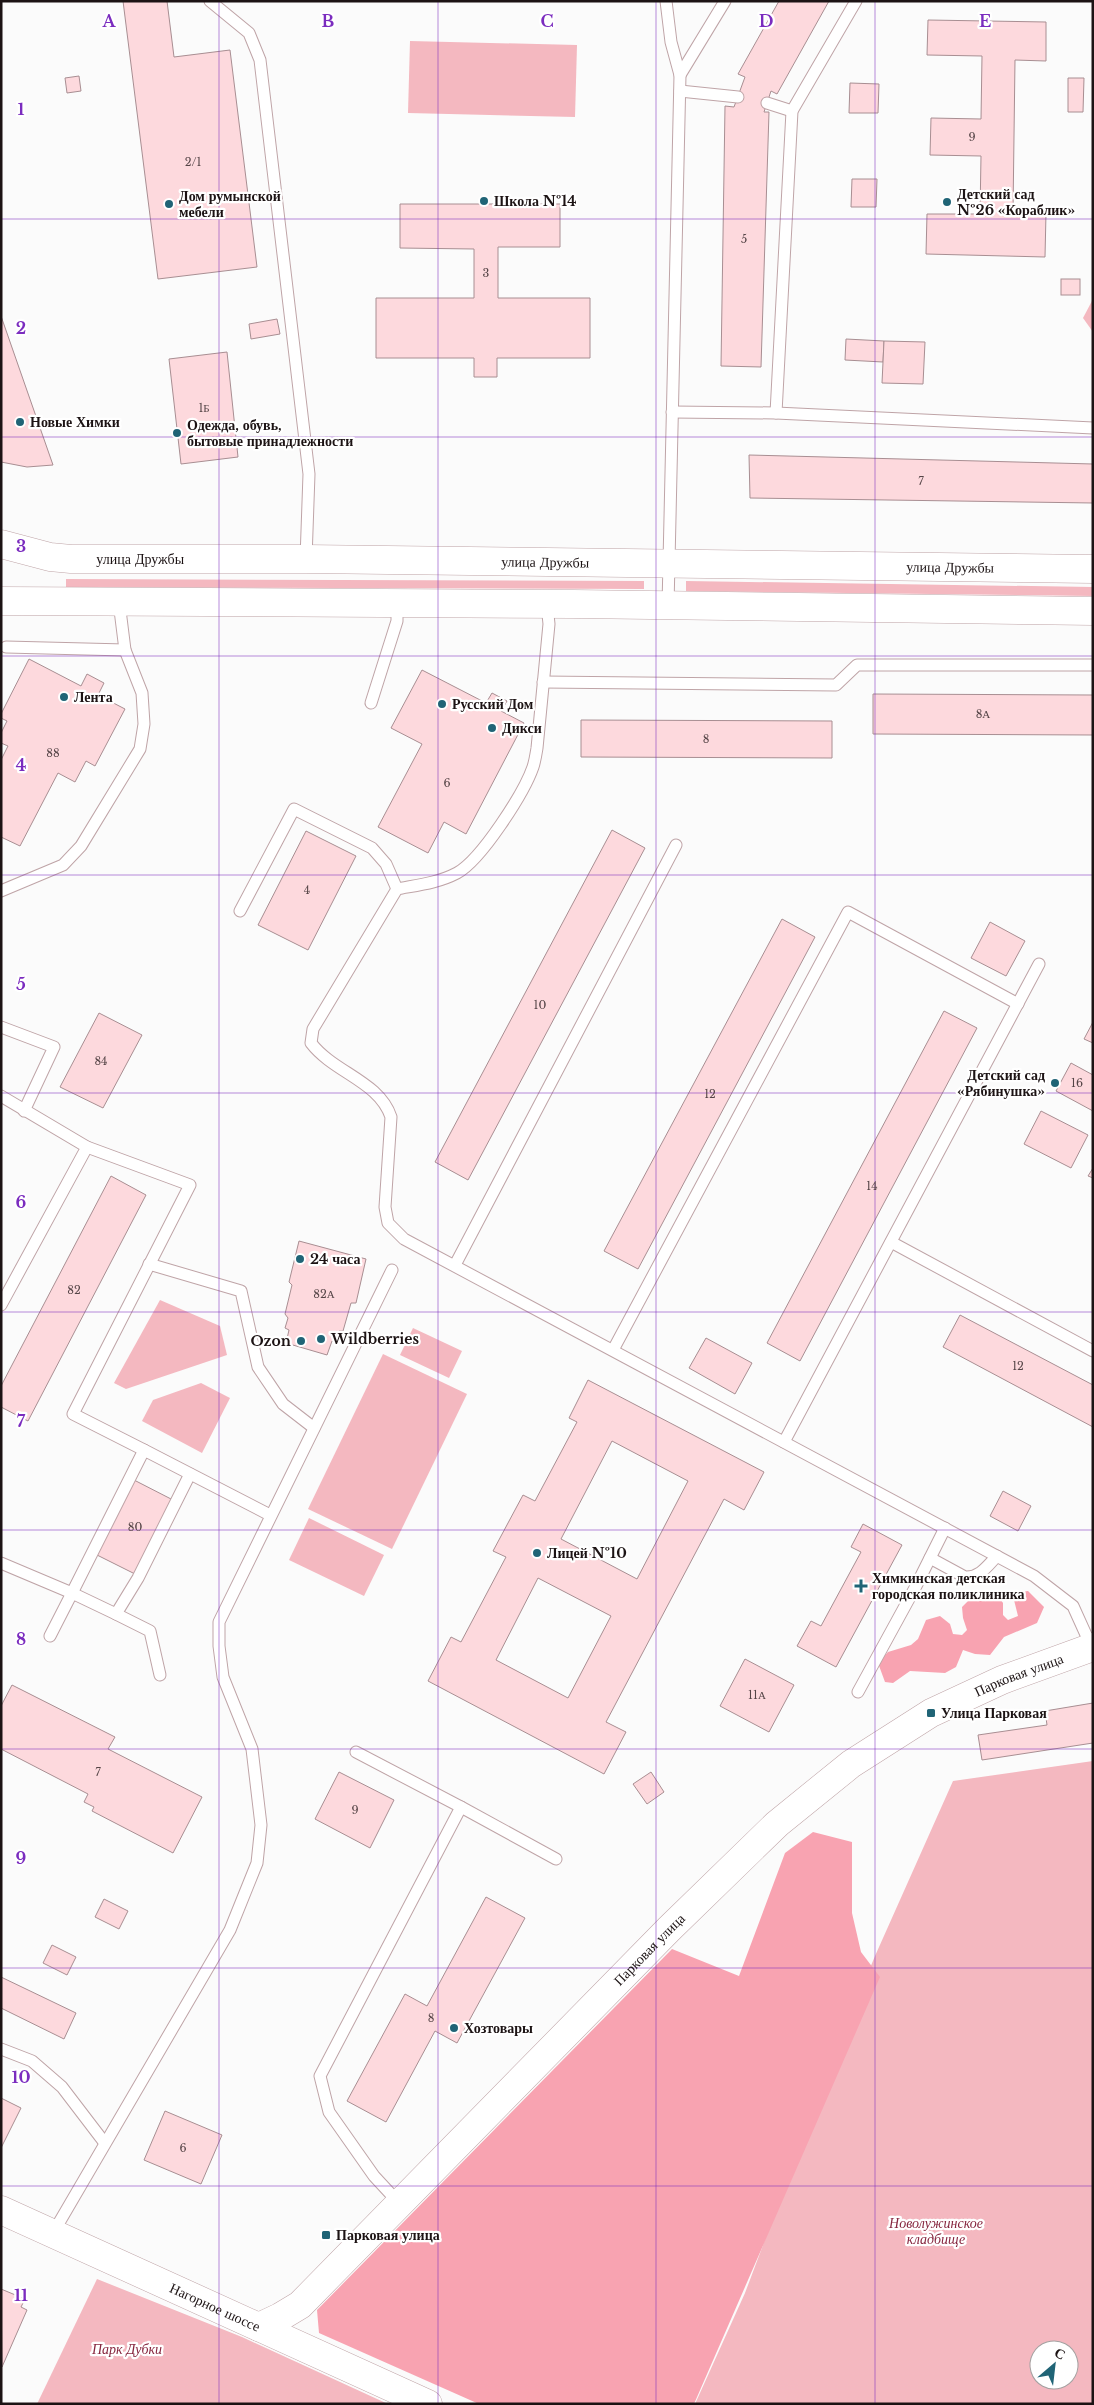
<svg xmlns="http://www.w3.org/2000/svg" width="1094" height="2405" font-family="'Libre Baskerville',serif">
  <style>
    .green { fill: #f4b8c0; fill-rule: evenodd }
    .forest { fill: #f8a3b1 }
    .building { fill: #fdd9dd; stroke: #a88e92; fill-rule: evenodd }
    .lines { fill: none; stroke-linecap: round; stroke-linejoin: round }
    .lane-casing { stroke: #bfa4a7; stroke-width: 13 }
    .secondary-casing { stroke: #bfa4a7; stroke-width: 29 }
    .lane { stroke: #fff; stroke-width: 11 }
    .secondary { stroke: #fff; stroke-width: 28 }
    .grid { fill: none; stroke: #7b2cbf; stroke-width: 1; stroke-opacity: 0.55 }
    .poi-dot { fill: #206476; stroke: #fff; stroke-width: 2 }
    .labels { text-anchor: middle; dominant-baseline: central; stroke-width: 4.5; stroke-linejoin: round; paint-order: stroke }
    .number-label { font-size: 11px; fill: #544446 }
    .poi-label { font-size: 14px; font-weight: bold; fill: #1c1314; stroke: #fff; text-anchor: start }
    .street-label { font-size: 14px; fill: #1c1314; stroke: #fff }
    .park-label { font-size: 14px; font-style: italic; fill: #86253e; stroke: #fff }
    .grid-label { font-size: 16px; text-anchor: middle; font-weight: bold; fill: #7b2cbf; stroke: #fff; stroke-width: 4.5; stroke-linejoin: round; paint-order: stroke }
  </style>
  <rect width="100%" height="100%" fill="#fbfbfb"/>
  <!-- green -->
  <g class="green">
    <path d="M410,41L577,45L575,117L408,113Z"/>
    <path d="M1093,299V332L1083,318Z"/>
    <path d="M66,579L644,581V589L66,587Z"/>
    <path d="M686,581L1093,587V596L686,591Z"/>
    <path d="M160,1300L220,1326L227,1355L126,1389L114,1383Z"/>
    <path d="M413,1328L462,1351L449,1378L400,1355Z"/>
    <path d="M383,1354L467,1394L392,1549L308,1509Z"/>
    <path d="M201,1383L230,1398L202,1453L142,1421L153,1400Z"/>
    <path d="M309,1518L384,1555L364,1596L289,1560Z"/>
    <path d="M1093,1761V2404H695L745,2293L842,2035L875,1956L953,1781ZM1039,2350H1069V2380H1039Z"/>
    <path d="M97,2279L242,2337L388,2404H37Z"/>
  </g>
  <!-- forest -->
  <g class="forest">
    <path d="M1028,1591L1044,1607L1037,1623L1004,1637L990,1655L975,1654L963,1650L956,1667L945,1673L910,1671L893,1683L885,1682L878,1663L888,1652L911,1645L918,1639L926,1620L940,1616L950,1624L953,1634L962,1635L967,1630L963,1618L962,1607L968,1601L999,1597L1003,1603V1615L1008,1620L1018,1616L1014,1600L1021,1592Z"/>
    <path d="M813,1832L852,1842V1913L861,1952L880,1977L694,2404H479L319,2333L317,2310L672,1949L739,1976L785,1853Z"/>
  </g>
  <!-- building -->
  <g class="building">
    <path d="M123,1H167L174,57L230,50L257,267L158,279Z"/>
    <path d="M779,1H829L777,94L771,91L764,112H769L761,367L721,366L725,106L734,107L745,77L738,74Z"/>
    <path d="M928,20L1046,22V61L1015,60L1013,212L1046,213L1045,257L926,254L927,214H980L981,156L930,155L931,118L981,119L982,56L927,55Z"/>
    <path d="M79,76L81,91L67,93L65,78Z"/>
    <path d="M1068,78H1084L1083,112H1068Z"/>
    <path d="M850,83L879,84L878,113H849Z"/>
    <path d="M852,179H877L876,207H851Z"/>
    <path d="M400,204H560V247H498V298H590V358H497V377H474V358H376V298H474V249L400,248Z"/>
    <rect x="1061" y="279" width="19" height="16"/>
    <path d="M1,316L24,382L53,465L27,467L1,462Z"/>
    <path d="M277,319L280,334L251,339L249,324Z"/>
    <path d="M846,339L884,341L883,362L845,360Z"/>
    <path d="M884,341L925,342L923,384L882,383Z"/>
    <path d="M227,352L238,457L181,464L169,359Z"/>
    <path d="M749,455L1093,464V503L750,498Z"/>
    <path d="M29,659L81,686L87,674L104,683L98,695L125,709L95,766L86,761L75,782L58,773L20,846L1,837V760L8,746L1,743V733L7,721L1,718V714Z"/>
    <path d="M422,670L486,703L492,693L507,701L501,711L524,723L466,834L444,822L428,853L378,827L422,744L391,728Z"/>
    <path d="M873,694L1093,695V735L873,734Z"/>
    <path d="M581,720L832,721V758L581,757Z"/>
    <path d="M612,830L645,848L468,1180L435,1162Z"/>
    <path d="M306,831L356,856L308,950L258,925Z"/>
    <path d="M782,919L815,937L638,1269L604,1251Z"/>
    <path d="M990,922L1025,941L1006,976L971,958Z"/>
    <path d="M944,1011L977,1028L800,1361L767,1343Z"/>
    <path d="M99,1013L142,1035L103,1108L60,1087Z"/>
    <path d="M1093,1022V1043L1084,1039Z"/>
    <path d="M1071,1063L1093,1075V1111L1056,1091Z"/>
    <path d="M1041,1111L1088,1135L1071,1168L1024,1144Z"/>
    <path d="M1093,1168V1178L1088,1176Z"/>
    <path d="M111,1176L146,1195L28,1421L1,1407V1386Z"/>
    <path d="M299,1241L366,1259L356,1303H351L343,1331H339L336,1342L332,1341L327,1355L286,1343L289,1330L285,1328L288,1318L285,1314L292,1285L289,1282Z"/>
    <path d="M960,1315L1093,1385V1427L943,1347Z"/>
    <path d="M706,1338L752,1363L735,1394L689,1368Z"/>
    <path d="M588,1380L764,1472L744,1510L724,1499L606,1722L626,1732L604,1774L428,1681L451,1637L461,1642L506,1557L493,1551L523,1495L535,1501L577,1422L569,1418ZM612,1441L688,1481L637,1579L561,1539ZM538,1578L611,1616L568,1698L496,1660Z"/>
    <path d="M134,1480L173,1500L135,1574L97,1555Z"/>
    <path d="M1003,1491L1031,1506L1018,1531L990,1516Z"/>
    <path d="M863,1524L902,1545L836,1667L797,1646L811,1621L821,1626L861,1552L851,1547Z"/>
    <path d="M745,1659L794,1685L769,1732L720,1706Z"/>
    <path d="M12,1685L115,1737L108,1749L202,1797L173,1853L92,1811L94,1807L84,1802L88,1794L1,1749V1706Z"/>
    <path d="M1093,1703V1743L982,1760L978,1735L1047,1725L1045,1711Z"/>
    <path d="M339,1772L394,1800L370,1848L315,1819Z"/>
    <path d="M651,1772L664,1792L647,1804L633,1784Z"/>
    <path d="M486,1897L525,1918L457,2043L435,2031L386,2122L347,2101L405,1994L427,2006Z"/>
    <path d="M104,1899L128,1911L119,1929L95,1917Z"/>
    <path d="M52,1945L76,1957L67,1975L43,1963Z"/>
    <path d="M1,1977L76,2013L64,2039L1,2008Z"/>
    <path d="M1,2098L21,2108L1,2148Z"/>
    <path d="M165,2111L222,2135L201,2184L144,2160Z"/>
    <path d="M1,2289L25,2299L21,2307L27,2310L2,2367Z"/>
  </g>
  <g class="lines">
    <!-- lane casing -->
    <g class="lane-casing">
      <g id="lane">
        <path d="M210,1L249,33L260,60L309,474L306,559"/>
        <path d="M666,1L671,42L680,75L668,606"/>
        <path d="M680,75L725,1"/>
        <path d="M680,91L738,97"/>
        <path d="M767,103L792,111"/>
        <path d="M672,412L776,413L792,111L856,1"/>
        <path d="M776,413L1093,428"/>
        <path d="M547,605L549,624L537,748C536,754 535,761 533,767C524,793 481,860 457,873C438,883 418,885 397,889L313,1029L311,1043C334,1073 379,1081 391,1117L385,1207L388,1223L404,1239L1034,1576L1073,1606L1092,1648"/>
        <path d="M6,647L125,650"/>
        <path d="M543,682L836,685L857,665H1093"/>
        <path d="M371,703L397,621V603"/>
        <path d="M1,891L63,865L81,846L140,749L144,724L142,693L125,650L119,602"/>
        <path d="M240,911L294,809L372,848L386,864L397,889"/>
        <path d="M1,1027L54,1047L24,1111"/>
        <path d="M1,1096L87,1147L1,1305"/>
        <path d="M87,1147L190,1185L73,1414L144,1450"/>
        <path d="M891,1242L1093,1351"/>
        <path d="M149,1264L241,1291L258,1367L283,1404L314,1428"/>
        <path d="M455,1265L676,845"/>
        <path d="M613,1350L848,912L1018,1004"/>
        <path d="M784,1442L1039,964"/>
        <path d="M930,1558L965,1577C980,1578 988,1565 997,1556"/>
        <path d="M1,1563L72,1593L144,1450L270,1515"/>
        <path d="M116,1614L150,1631L160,1675"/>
        <path d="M50,1636L72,1593L116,1614L138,1578L190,1474"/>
        <path d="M858,1692L916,1586L945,1528"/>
        <path d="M356,1752L461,1807L320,2076L329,2112L374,2176L399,2203"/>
        <path d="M461,1807L556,1859"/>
        <path d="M1,2049L32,2061L62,2087L104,2142"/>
        <path d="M53,2233L230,1930L257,1863L261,1825L252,1749L223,1677L219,1646V1622L392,1270"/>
      </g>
    </g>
    <!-- secondary casing -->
    <g class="secondary-casing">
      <g id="secondary">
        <path id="s1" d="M1,544L50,557L71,559H306L1093,569"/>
        <path d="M1,601L574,604L1093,611"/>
        <path id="s2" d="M1,2210L428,2404"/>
        <path id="s3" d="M259,2327L280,2317L300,2305L669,1929L777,1824L851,1764L931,1713L1002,1680L1093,1647"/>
      </g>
    </g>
    <!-- lane -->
    <use href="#lane" class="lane"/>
    <!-- secondary -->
    <use href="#secondary" class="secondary"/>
  </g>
  <!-- grid -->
  <path class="grid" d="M219,1V2404M438,1V2404M656,1V2404M875,1V2404M1,219H1093M1,437H1093M1,656H1093M1,875H1093M1,1093H1093M1,1312H1093M1,1530H1093M1,1749H1093M1,1968H1093M1,2186H1093"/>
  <!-- markers -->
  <g class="poi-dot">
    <circle cx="484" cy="201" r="5"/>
    <circle cx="947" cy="202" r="5"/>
    <circle cx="169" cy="204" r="5"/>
    <circle cx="20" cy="422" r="5"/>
    <circle cx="177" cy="433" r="5"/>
    <circle cx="64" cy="697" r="5"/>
    <circle cx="442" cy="704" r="5"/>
    <circle cx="492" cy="728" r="5"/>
    <circle cx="1055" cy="1083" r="5"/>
    <circle cx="300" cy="1259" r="5"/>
    <circle cx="321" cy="1339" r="5"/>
    <circle cx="301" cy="1341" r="5"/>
    <circle cx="537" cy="1553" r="5"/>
    <path d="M858.5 1578.5h5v5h5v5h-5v5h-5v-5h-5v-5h5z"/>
    <rect x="926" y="1708" width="10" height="10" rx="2.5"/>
    <circle cx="454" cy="2028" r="5"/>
    <rect x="321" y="2230" width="10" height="10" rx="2.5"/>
  </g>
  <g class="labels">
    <!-- number labels -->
    <g class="number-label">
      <text x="972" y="137">9</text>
      <text x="193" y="162">2/1</text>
      <text x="744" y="239">5</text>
      <text x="486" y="273">3</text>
      <text x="204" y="408">1Б</text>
      <text x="921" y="481">7</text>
      <text x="983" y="714">8А</text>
      <text x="706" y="739">8</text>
      <text x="53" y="753">88</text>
      <text x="447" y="783">6</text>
      <text x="307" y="890">4</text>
      <text x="540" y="1005">10</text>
      <text x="101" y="1061">84</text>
      <text x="1077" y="1083">16</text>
      <text x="710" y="1094">12</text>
      <text x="872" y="1186">14</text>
      <text x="74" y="1290">82</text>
      <text x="324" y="1294">82А</text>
      <text x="1018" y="1366">12</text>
      <text x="135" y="1527">80</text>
      <text x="757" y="1695">11А</text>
      <text x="98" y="1772">7</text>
      <text x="355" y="1810">9</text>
      <text x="431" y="2018">8</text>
      <text x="183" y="2148">6</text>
    </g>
    <!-- poi labels -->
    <g class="poi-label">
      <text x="957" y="194">Детский сад<tspan x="957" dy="16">№26 «Кораблик»</tspan></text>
      <text x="179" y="196">Дом румынской<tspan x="179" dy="16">мебели</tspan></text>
      <text x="494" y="201">Школа №14</text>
      <text x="30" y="422">Новые Химки</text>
      <text x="187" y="425">Одежда, обувь,<tspan x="187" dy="16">бытовые принадлежности</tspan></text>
      <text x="74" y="697">Лента</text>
      <text x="452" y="704">Русский Дом</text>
      <text x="502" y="728">Дикси</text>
      <text x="1045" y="1075" text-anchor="end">Детский сад<tspan x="1045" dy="16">«Рябинушка»</tspan></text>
      <text x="310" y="1259">24 часа</text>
      <text x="331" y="1339">Wildberries</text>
      <text x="291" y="1341" text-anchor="end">Ozon</text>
      <text x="547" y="1553">Лицей №10</text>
      <text x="872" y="1578">Химкинская детская<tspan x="872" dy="16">городская поликлиника</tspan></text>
      <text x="941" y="1713">Улица Парковая</text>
      <text x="464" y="2028">Хозтовары</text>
      <text x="336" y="2235">Парковая улица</text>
    </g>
    <!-- street labels -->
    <g class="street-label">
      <text stroke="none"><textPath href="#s1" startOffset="141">улица Дружбы</textPath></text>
      <text stroke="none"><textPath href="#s1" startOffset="546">улица Дружбы</textPath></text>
      <text stroke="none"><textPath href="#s1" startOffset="951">улица Дружбы</textPath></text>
      <text stroke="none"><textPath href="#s3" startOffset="1010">Парковая улица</textPath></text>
      <text stroke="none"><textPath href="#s3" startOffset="545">Парковая улица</textPath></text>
      <text stroke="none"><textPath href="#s2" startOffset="235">Нагорное шоссе</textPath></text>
    </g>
    <!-- park labels -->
    <g class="park-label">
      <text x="936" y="2223">Новолужинское<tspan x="936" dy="16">кладбище</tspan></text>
      <text x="127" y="2349">Парк Дубки</text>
    </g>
  </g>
  <g class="grid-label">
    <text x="109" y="27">A</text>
    <text x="328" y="27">B</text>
    <text x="547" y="27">C</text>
    <text x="766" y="27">D</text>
    <text x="985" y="27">E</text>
    <text x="21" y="115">1</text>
    <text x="21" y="334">2</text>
    <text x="21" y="552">3</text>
    <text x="21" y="771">4</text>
    <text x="21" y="990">5</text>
    <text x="21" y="1208">6</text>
    <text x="21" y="1427">7</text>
    <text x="21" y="1645">8</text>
    <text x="21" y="1864">9</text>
    <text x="21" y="2083">10</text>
    <text x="21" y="2301">11</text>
  </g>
  <!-- border -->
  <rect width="1094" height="2405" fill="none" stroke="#1c1314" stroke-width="5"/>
  <!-- north arrow -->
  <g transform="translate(1054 2365) rotate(28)"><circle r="24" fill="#ffffff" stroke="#a4a1a1"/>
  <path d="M0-4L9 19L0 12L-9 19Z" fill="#206476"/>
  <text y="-8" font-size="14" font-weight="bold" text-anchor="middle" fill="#1c1314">С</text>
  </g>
</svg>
